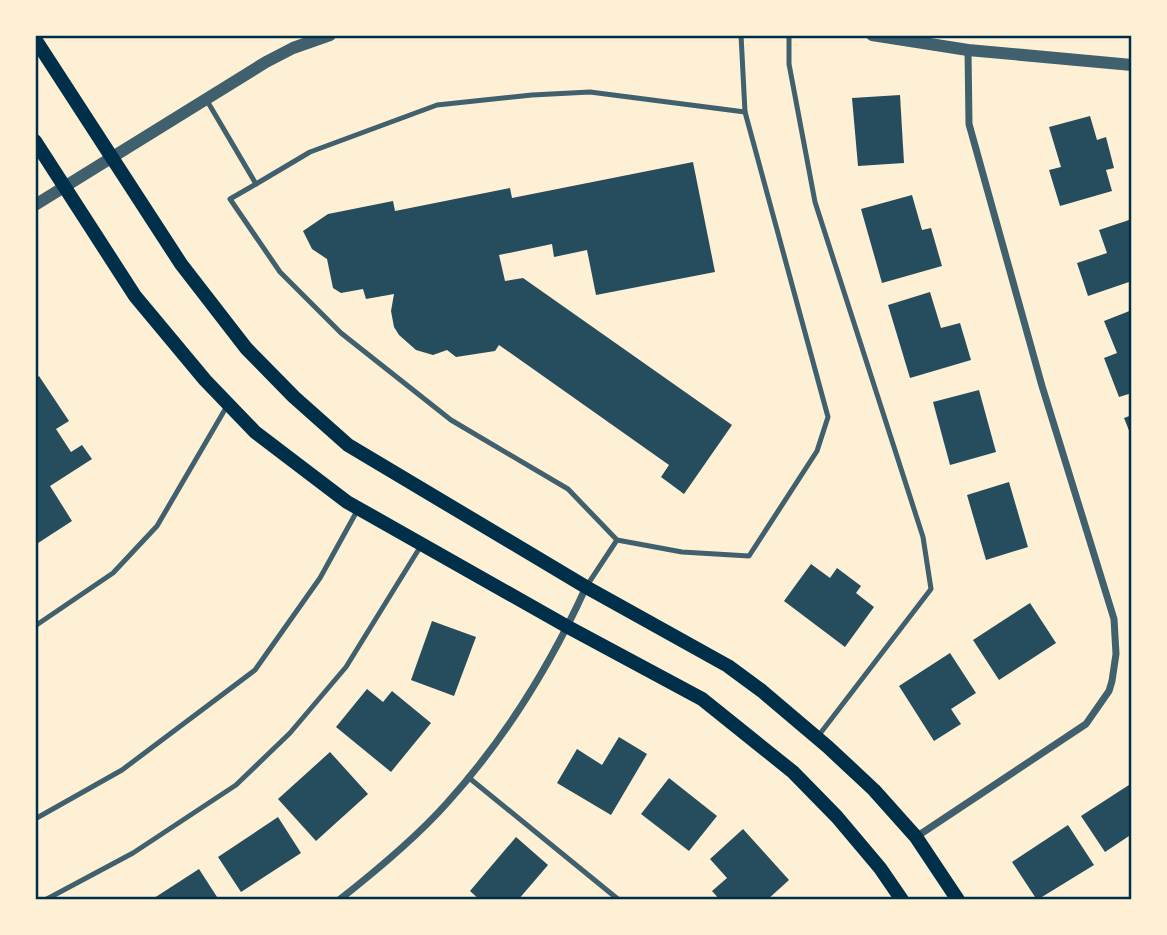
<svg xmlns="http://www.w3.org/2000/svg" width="1167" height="935" font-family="'Fira Sans Condensed',sans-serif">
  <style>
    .building { fill: #264d5e }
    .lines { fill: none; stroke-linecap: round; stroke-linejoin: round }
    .service { stroke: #3f606c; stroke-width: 5 }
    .minor { stroke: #3f606c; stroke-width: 7 }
    .tertiary { stroke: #3f606c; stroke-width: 12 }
    .secondary { stroke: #003049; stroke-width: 14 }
    .neatline { fill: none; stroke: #003049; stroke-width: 2.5 }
  </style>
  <rect width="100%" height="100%" fill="#fdf0d5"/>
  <!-- building -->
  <g class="building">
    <path d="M900,95L904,163L858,166L852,98Z"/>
    <path d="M1090,116L1097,140L1106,137L1114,168L1106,170L1112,191L1060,206L1049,170L1061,167L1049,127Z"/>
    <path d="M693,162L715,272L596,295L587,250L554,257L552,244L499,255L505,281L523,278L732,425L684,494L661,477L669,465L499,345L495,351L456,357L447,350L433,355L416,350L399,335L394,327L391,311L394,294L366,299L363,289L341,293L333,288L327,259L312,249L303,231L328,214L393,201L395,211L510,188L512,198Z"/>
    <path d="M912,195L922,230L931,228L942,266L882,283L861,209Z"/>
    <path d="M1132,219V281L1088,296L1077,263L1107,253L1099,230Z"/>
    <path d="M930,292L941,328L960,323L971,360L910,378L888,305Z"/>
    <path d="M1132,310V393L1119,397L1104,358L1117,353L1104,321Z"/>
    <path d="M39,376L69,421L56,429L71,452L82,445L92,459L50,486L72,521L35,545V379Z"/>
    <path d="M979,390L996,452L950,465L933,402Z"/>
    <path d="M1132,415V438L1124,418Z"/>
    <path d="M1009,482L1028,547L986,560L967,495Z"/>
    <path d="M811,564L830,578L837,568L861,586L856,593L874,607L845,647L784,601Z"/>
    <path d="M1030,603L1056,643L999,680L973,640Z"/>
    <path d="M432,621L476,637L454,696L411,680Z"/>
    <path d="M950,653L976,693L951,709L961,724L934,741L899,686Z"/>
    <path d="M367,689L383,702L392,691L431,723L391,772L336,727Z"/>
    <path d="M619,737L647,754L611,815L557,783L577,749L602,765Z"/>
    <path d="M330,752L368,794L316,841L278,799Z"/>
    <path d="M669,778L717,816L689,851L641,814Z"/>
    <path d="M1132,783V834L1105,852L1081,816Z"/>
    <path d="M278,817L301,853L241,892L218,857Z"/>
    <path d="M1068,825L1094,865L1037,900L1012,862Z"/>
    <path d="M743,829L789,880L767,900H720L712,891L727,878L710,859Z"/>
    <path d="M516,837L548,865L518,900H480L470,891Z"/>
    <path d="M199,869L219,900H151Z"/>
  </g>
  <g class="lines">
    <!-- service -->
    <g class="service">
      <path d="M789,35V64L815,202L923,537L931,589L819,735"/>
      <path d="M206,99L256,184L230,199L280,272L341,333L451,420L568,489L617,540L682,552L749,556L817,451L828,417L745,112L741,35"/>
      <path d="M256,184L310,152L437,105L532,95L590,92L745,112"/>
      <path d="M586,587L617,540"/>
      <path d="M35,626L113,573L157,526L227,406"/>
      <path d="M468,777L619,900"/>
      <path d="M35,819L122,770L255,670L320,578L357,511"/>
      <path d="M45,900L133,853L236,785L290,733L346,667L422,544"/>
    </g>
    <!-- minor -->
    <g class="minor">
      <path d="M916,837L1086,724L1109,691L1112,681L1116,654L1114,619L1042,386L969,124L968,50"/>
      <path d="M339,900C376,871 415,839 447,803C504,740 551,664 586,587"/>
    </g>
    <!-- tertiary -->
    <g class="tertiary">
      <path d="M872,35L968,50L1132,65"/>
      <path d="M35,205L266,62L293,48L330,35"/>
    </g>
    <!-- secondary -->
    <g class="secondary">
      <path d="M35,39L181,264L246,348L294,397L348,445L586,587L728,666L762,691L828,747L874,790L916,837L958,900"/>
      <path d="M35,141L135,296L205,380L255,432L347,502L568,627L702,699L793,772L837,817L880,868L902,900"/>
    </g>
  </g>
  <!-- border -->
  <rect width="1167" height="935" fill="none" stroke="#fdf0d5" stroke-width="74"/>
  <rect x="37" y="37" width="1093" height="861" class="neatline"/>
</svg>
